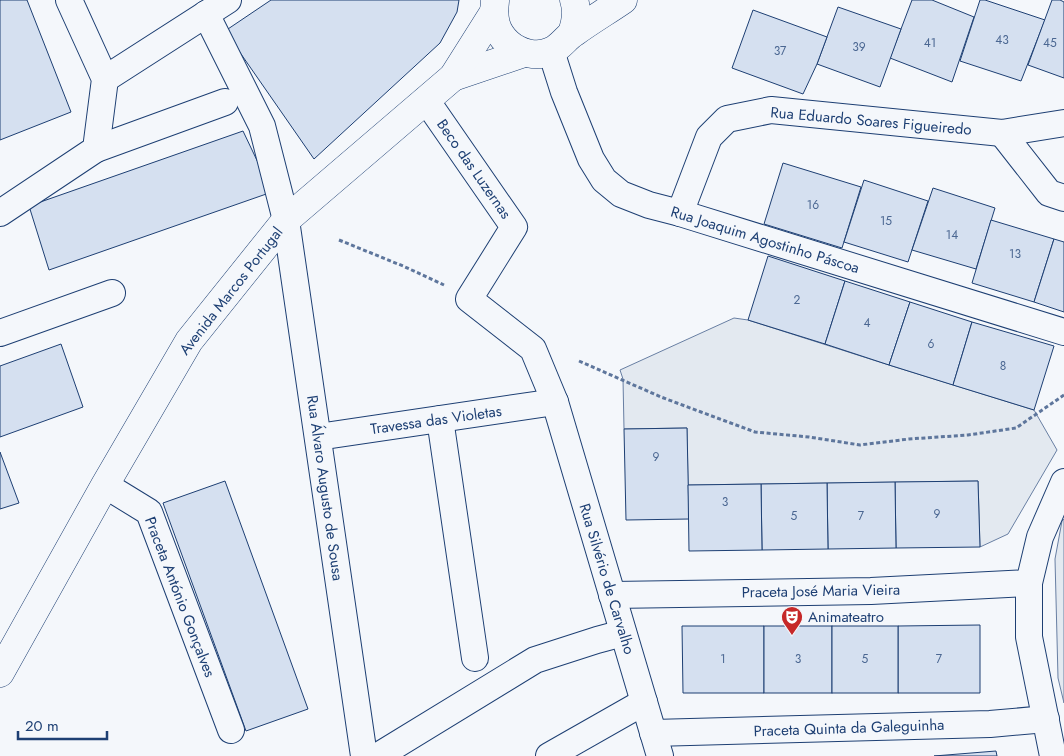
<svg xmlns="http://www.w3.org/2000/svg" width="1064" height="756" font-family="Jost,sans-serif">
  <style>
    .green { fill: #e3e9f0; stroke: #687fa3 }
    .building { fill: #d5e0f0; stroke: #1d3f73 }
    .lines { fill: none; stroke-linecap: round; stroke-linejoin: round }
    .street-casing { stroke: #1d3f73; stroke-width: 28 }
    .secondary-casing { stroke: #1d3f73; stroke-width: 29 }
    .path { stroke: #5e769c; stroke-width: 3; stroke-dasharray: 4 2.5; stroke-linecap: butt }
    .street { stroke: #f4f7fb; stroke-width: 26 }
    .secondary { stroke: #f4f7fb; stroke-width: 28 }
    .labels { text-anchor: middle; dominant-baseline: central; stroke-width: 4; stroke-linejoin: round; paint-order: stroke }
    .number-label { font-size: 12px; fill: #4b6792 }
    .street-label { font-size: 15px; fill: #1d3f73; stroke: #f4f7fb }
    .poi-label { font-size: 15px; fill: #1d3f73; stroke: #f4f7fb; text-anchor: start }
  </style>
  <rect width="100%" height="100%" fill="#f4f7fb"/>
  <!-- green -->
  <g class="green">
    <path d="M734,318L748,320L889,365L1034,410L1057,450L1008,534L980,547L978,481L688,485L687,428L624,429L623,379L620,370Z"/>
    <path d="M1064,519V703L1058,678L1055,559L1062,521Z"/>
  </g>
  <!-- building -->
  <g class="building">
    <path d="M0,0H27L71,112L0,140Z"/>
    <path d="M271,0H459L457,12L440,43L314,159L225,31Z"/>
    <path d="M912,0H932L974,17L952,82L890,58Z"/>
    <path d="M980,0H985L1045,20L1021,81L960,61Z"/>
    <path d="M1052,0H1060L1064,2V78L1028,65Z"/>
    <path d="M838,7L901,29L880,87L817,64Z"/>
    <path d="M753,10L827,37L817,64L803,94L732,68Z"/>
    <path d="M243,131L272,192L49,270L29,206Z"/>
    <path d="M783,163L861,187L842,248L764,224Z"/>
    <path d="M864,180L928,201L908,262L844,242Z"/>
    <path d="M933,188L995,208L976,269L912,250Z"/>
    <path d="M991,220L1054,239L1034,302L972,283Z"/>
    <path d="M1054,239L1064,242V312L1034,302Z"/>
    <path d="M768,256L845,281L825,344L748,320Z"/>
    <path d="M845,281L910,302L889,365L825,344Z"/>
    <path d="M910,302L972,322L953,385L889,365Z"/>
    <path d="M972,322L1054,346L1034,410L953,385Z"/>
    <path d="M61,344L83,407L0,437V366Z"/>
    <path d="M687,428L689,519L626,520L624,429Z"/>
    <path d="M0,452L19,503L0,509Z"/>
    <path d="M225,481L308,709L246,731L163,503Z"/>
    <path d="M978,481L980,547L896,548L895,482Z"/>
    <path d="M895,482L896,548L828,549L827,483Z"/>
    <path d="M827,483L828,549L762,550L761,484Z"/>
    <path d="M761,484L762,550L689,551L688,485Z"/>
    <path d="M980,625V693H898V626Z"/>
    <path d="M682,626H764V693H683Z"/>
    <rect x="764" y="626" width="68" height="67"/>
    <rect x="832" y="626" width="66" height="67"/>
    <path d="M996,751L997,756H934Z"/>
  </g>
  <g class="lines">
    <!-- street casing -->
    <g class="street-casing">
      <g id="street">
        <path d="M206,14L262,126L286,220L364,756"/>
        <path d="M551,51L564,92L591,159L604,180L621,194L649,205L680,213L1064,332"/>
        <path d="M105,79L228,0"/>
        <path d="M426,100L514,227L469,299L533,349L555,402L660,756"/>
        <path d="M1002,133L1049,193L1064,198"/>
        <path d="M96,149L225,102"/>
        <path d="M0,213L96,149L105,79L69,0"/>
        <path d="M680,213L709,137L727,119L771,110L1002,133L1064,123"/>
        <path d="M0,333L112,293"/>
        <path d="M440,419L475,658"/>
        <path d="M318,437L555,402"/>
        <path d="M105,485L149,512L231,730"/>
        <path d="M612,595L871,591L1029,583"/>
        <path d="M653,733L990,724L1046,719"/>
        <path d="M378,756L535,660L597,640L623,633"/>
        <path d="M549,756L644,702"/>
        <path d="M1053,756L1029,637V583L1040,537L1064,482"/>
      </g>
    </g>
    <!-- secondary casing -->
    <g class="secondary-casing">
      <g id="secondary">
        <path d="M495,1C493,18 495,31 508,43C519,53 537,58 551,51C561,47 566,37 575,32C590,21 607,11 623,0"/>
        <path d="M572,33C576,22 578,12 574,0"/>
        <path d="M453,77L524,53"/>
        <path d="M0,673L105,485L189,341L286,220L453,77L494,12"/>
      </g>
    </g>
    <!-- path -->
    <g class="path">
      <path d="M339,240L403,266L444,285"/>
      <path d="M579,361L661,397L701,412L755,432L809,437L860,445L909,439L968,435L1016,428L1064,395"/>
    </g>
    <!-- street -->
    <use href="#street" class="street"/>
    <!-- secondary -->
    <use href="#secondary" class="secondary"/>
  </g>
  <!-- icons -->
  <defs>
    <g id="theatre-pin" transform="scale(1.125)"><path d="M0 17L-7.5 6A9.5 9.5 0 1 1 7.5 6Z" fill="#c62828" stroke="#f4f7fb"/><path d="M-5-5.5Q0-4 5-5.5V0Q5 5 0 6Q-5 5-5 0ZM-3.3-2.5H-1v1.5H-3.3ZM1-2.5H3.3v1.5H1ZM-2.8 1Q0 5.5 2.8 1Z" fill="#fff"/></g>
  </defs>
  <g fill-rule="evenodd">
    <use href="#theatre-pin" x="792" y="617"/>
  </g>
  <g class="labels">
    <!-- number labels -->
    <g class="number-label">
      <text x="1002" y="40">43</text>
      <text x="930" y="43">41</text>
      <text x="1050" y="43">45</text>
      <text x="859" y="47">39</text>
      <text x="780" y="51">37</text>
      <text x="813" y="205">16</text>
      <text x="886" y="221">15</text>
      <text x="952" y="235">14</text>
      <text x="1015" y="254">13</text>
      <text x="797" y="300">2</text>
      <text x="867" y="323">4</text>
      <text x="931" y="344">6</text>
      <text x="1003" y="366">8</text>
      <text x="656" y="457">9</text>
      <text x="725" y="502">3</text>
      <text x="937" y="514">9</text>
      <text x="794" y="516">5</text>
      <text x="861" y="516">7</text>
      <text x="723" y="659">1</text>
      <text x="798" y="659">3</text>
      <text x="865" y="659">5</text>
      <text x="939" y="659">7</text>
    </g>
    <!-- street labels -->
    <g class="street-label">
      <text transform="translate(871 121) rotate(5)">Rua Eduardo Soares Figueiredo</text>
      <text transform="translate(474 169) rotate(55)">Beco das Luzernas</text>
      <text transform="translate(765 240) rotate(17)">Rua Joaquim Agostinho Páscoa</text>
      <text transform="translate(231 291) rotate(-52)">Avenida Marcos Portugal</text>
      <text transform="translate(436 420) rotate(-8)">Travessa das Violetas</text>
      <text transform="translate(325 488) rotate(82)">Rua Álvaro Augusto de Sousa</text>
      <text transform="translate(607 579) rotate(73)">Rua Silvério de Carvalho</text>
      <text transform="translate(821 591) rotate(-1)">Praceta José Maria Vieira</text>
      <text transform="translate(180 597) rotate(69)">Praceta António Gonçalves</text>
      <text transform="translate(849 728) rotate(-2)">Praceta Quinta da Galeguinha</text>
    </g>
    <!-- poi labels -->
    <g class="poi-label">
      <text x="808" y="617">Animateatro</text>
    </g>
  </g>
  <!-- scale -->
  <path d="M18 731v8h89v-8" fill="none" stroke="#1d3f73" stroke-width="2.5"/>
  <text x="25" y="731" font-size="15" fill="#1d3f73" stroke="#f4f7fb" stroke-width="4" paint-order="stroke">20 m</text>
</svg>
